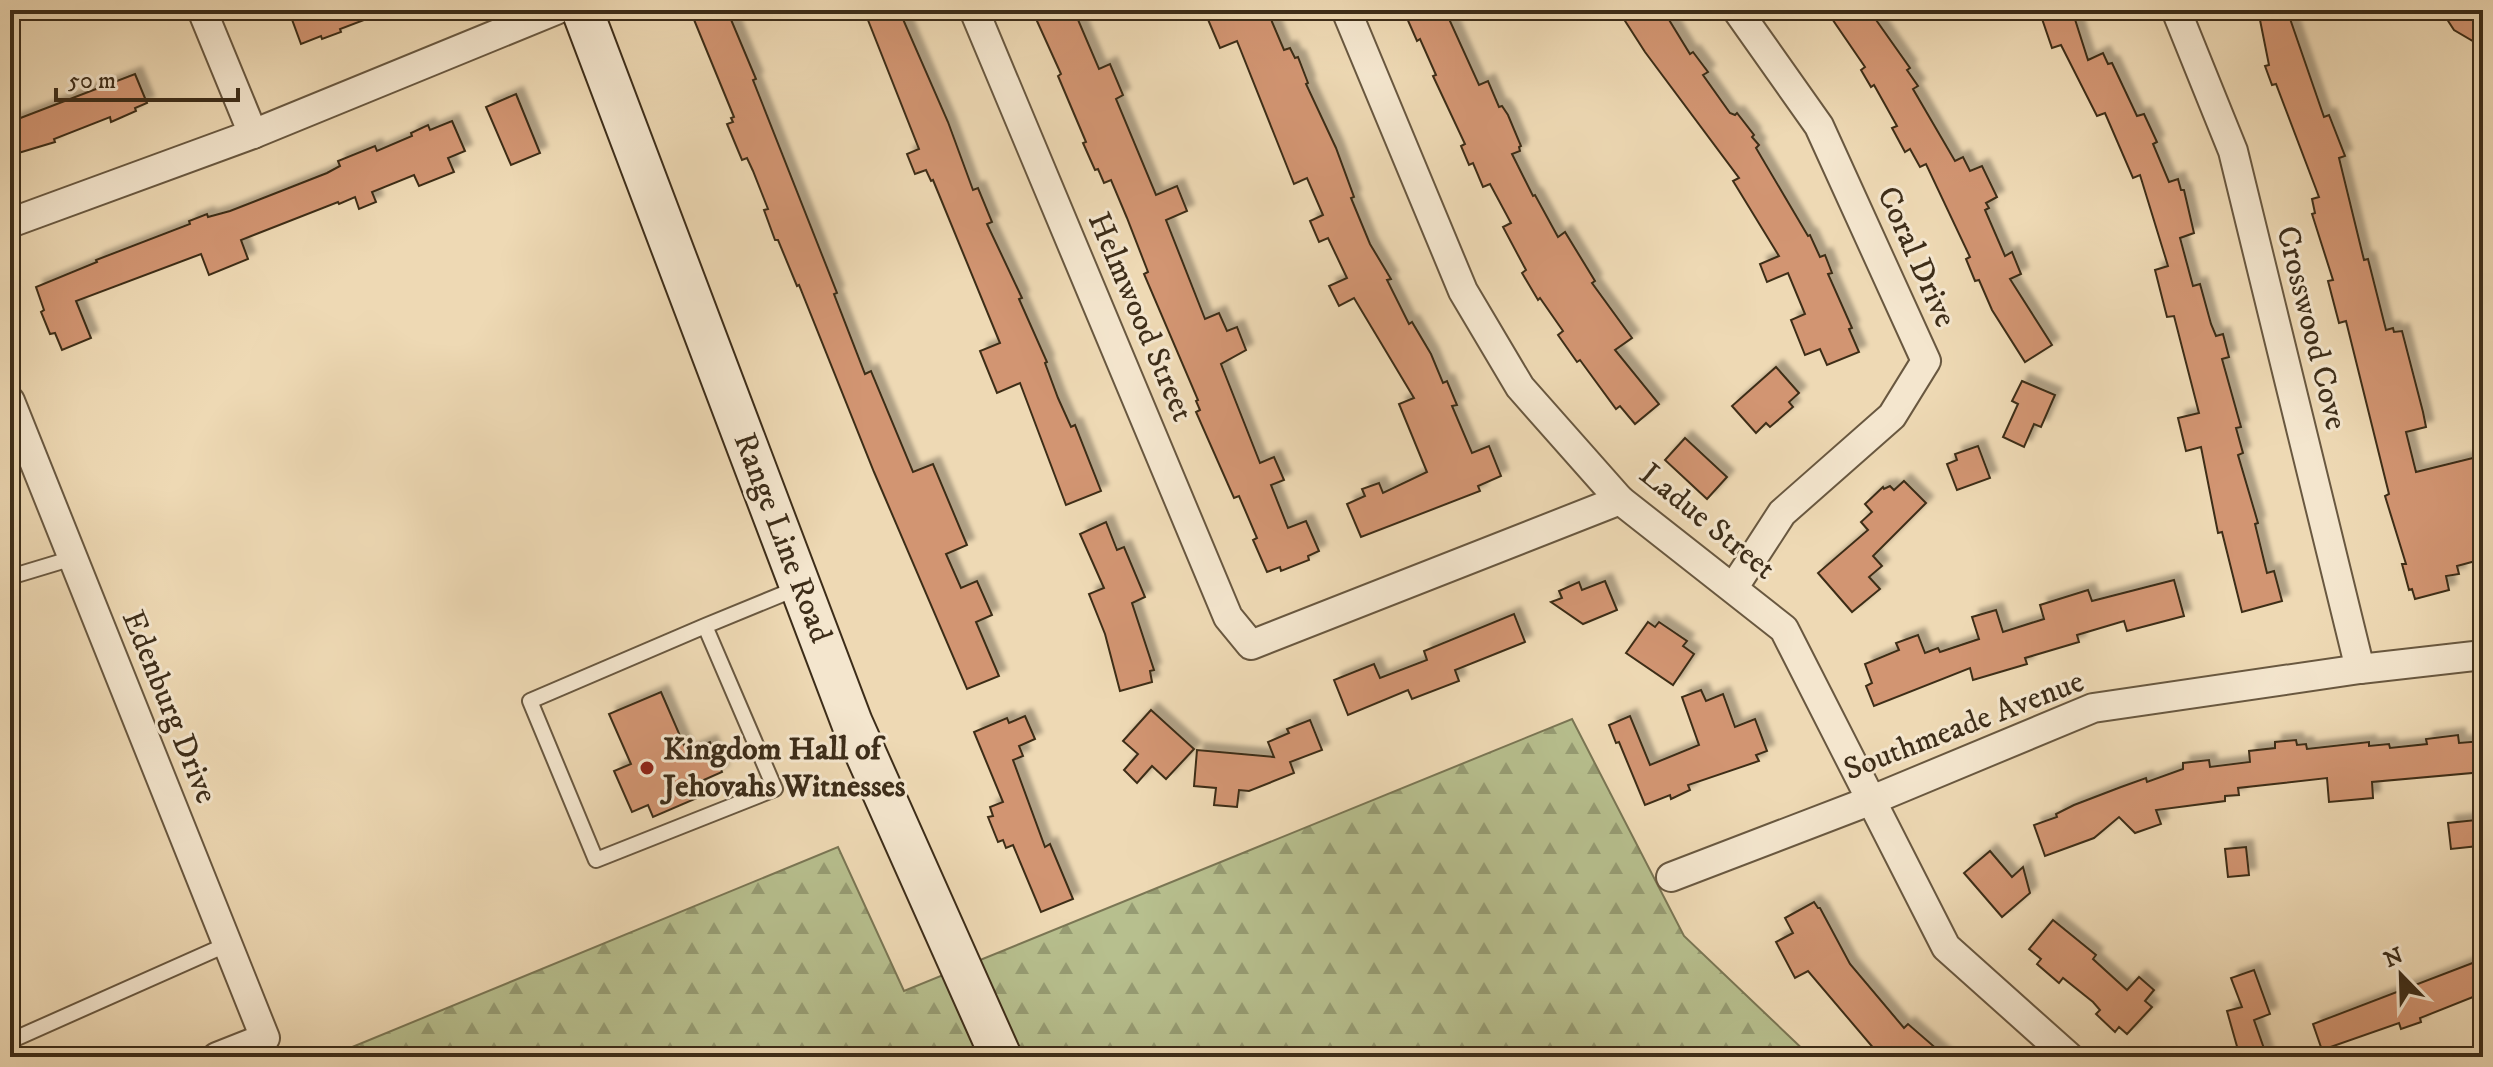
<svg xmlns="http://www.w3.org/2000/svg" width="2493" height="1067" font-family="'IM FELL DW Pica',serif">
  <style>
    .forest { fill: url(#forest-firs); stroke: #7a7654; stroke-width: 2 }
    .building { fill: #d29572; stroke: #3d2d19; stroke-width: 2; filter: url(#shadow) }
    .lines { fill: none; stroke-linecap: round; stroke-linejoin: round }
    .lane-casing { stroke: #695840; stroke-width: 18 }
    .street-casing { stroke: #695840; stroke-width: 32 }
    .secondary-casing { stroke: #3d2d19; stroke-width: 44 }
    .lane { stroke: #f4e6ce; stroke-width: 14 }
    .street { stroke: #f4e6ce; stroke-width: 28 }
    .secondary { stroke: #f4e6ce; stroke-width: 40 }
    .poi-dot { fill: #8f2418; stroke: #f4e6ce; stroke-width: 3 }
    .labels { text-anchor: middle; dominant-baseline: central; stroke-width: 6; stroke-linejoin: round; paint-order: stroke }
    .street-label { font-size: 32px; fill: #3d2d19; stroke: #f4e6ce }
    .poi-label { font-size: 32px; font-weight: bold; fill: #3d2d19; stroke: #f4e6ce; text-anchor: start }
  </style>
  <defs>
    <pattern id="forest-firs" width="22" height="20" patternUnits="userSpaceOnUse" patternTransform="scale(2)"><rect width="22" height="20" fill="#b7bf8e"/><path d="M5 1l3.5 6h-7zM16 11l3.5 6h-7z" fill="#969c73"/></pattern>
    <filter id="shadow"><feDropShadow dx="7" dy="-7" stdDeviation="2" flood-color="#0004"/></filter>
  </defs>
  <rect width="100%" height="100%" fill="#eed9b4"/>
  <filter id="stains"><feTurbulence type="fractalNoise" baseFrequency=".0025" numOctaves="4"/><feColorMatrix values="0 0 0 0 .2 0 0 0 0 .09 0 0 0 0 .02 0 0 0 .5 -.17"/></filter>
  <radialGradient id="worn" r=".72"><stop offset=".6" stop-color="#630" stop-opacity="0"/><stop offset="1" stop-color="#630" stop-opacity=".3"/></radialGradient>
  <!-- forest -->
  <path class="forest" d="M1572,719L1684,936L1811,1057H328L838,847L904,991Z"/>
  <!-- building -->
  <g class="building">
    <path d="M301,10H385V12L340,29L341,32L322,39L321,36L301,44L290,14Z"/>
    <path d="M690,10H727L756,79L753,80L837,293L834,294L865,374L871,371L913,472L933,464L967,545L946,554L961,588L977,581L992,615L976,622L999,676L967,689L874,472L799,285L797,286L778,240H775L764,210L768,209L753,171L747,158L742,160L727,124L733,122L731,118L734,117Z"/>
    <path d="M864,10H899L948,122L973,190L978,188L992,222L987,224L1022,298L1019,299L1047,362L1045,363L1058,398L1071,427L1075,425L1101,491L1066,505L1020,383L997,393L980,351L1000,343L933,180L931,181L926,170L915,174L907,154L919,149Z"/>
    <path d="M1032,10H1070L1073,16L1076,15L1099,69L1110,64L1123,95L1116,99L1156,195L1177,186L1187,211L1166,220L1205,319L1219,313L1227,331L1237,327L1246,350L1221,364L1260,463L1274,457L1284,480L1271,485L1288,528L1306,521L1319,551L1308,556L1309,560L1281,571L1280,567L1267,572L1253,540L1257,538L1239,496L1234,498L1196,412L1200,410L1196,401L1198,400L1144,274L1148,272L1127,218L1111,180L1104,183L1098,169L1095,170L1083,143L1086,142L1058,76L1061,74Z"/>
    <path d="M1204,10H1267L1284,50L1290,48L1295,58L1298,57L1308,83L1306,84L1336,148L1354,197L1351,198L1370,244L1391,279L1387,280L1409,324L1412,322L1431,354L1443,383L1447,381L1457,405L1452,406L1472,453L1489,446L1501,476L1478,486L1480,491L1361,537L1347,504L1365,496L1362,489L1379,483L1383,493L1427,472L1399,404L1414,398L1354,298L1339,306L1329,286L1347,278L1328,238L1319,242L1310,221L1323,215L1307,178L1294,184L1237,41L1220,48Z"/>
    <path d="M1419,10H1445L1479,85L1488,81L1499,107L1502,106L1508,115L1521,146L1519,147L1520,151L1512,154L1533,196L1535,195L1558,237L1565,232L1595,281L1592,283L1632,338L1615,350L1659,404L1635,424L1620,406L1616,409L1580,360L1577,362L1558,335L1563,331L1540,298L1538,300L1522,273L1526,270L1503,227L1511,223L1490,184L1483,187L1473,163L1469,165L1461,146L1465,144L1433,76L1436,75L1420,39L1417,41L1406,16Z"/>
    <path d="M1618,10H1663L1690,54L1693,52L1708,72L1703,75L1730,113L1735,115L1737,113L1754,135L1752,137L1759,145L1756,148L1808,236L1810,235L1820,257L1825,255L1832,273L1828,274L1852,328L1849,329L1859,352L1827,365L1820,349L1805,355L1791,320L1805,314L1788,273L1767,282L1760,264L1779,256L1733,181L1739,178L1645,52Z"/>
    <path d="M1826,10H1869L1910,68L1907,70L1918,86L1913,89L1955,161L1963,157L1970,171L1982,166L1997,197L1986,203L1989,208L1985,210L2005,256L2012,252L2021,274L2010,279L2052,345L2025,362L1992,310L1979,280L1975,281L1966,259L1970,257L1926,164L1920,167L1910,149L1905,152L1892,128L1897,126L1874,85L1871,87L1861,70L1865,67Z"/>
    <path d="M2039,10H2072L2088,60L2103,53L2108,64L2112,63L2137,116L2144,114L2157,142L2153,144L2169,182L2178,179L2181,190H2184L2194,233L2180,238L2193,286L2200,284L2211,324L2216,336L2223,334L2229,357L2222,359L2241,427L2236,428L2243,453L2238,455L2258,523L2255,524L2267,573L2274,571L2282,601L2242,612L2222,532L2218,533L2201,447L2186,451L2178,418L2199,413L2174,316L2167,317L2155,270L2168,266L2140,175L2133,178L2105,113L2097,116L2061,45L2052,48Z"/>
    <path d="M2258,10H2287L2324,117L2329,115L2345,156L2339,158L2364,260L2368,259L2386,330L2393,328L2394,332L2402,331L2423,412L2426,427L2406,432L2416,472L2477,457L2483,489L2475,491L2479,509L2474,510L2483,548V559L2457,566L2459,574L2446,576L2449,590L2415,599L2412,589L2409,590L2402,564H2406L2385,496L2389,494L2386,482L2346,321L2339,323L2328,281L2333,280L2312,214L2315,213L2312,199L2319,197L2276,84L2272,85L2265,66L2269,65Z"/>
    <path d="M2441,10H2483V47L2454,30Z"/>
    <path d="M135,74L147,103L135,108L136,111L111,122L110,117L54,139L55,142L15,154L10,142V122Z"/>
    <path d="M516,94L540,153L511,165L486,107Z"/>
    <path d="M452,121L465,151L448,158L454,172L419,186L414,175L372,192L376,202L359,209L355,197L339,204L338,202L241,240L248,259L209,275L201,254L76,301L91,338L62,350L55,333L50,334L41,312L44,310L36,287L97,262L96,260L190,224L189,221L207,214L208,217L230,211L327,173L340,166L338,161L375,146L377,151L412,136L411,133L428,125L430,130Z"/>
    <path d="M1776,367L1799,393L1789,402L1793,407L1770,427L1766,423L1756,433L1732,406Z"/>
    <path d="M2022,381L2055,395L2041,427L2034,424L2024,447L2003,437L2018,404L2012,401Z"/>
    <path d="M1685,438L1727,477L1707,499L1665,460Z"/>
    <path d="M1978,446L1990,478L1957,490L1947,464L1957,460L1955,454Z"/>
    <path d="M1904,481L1926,503L1873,556L1882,566L1869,577L1880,589L1852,612L1818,573L1868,530L1861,522L1872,512L1865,504L1883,487L1884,489L1890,486L1894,490Z"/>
    <path d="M1106,522L1117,550L1124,547L1145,597L1132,603L1154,670L1150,671L1152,682L1120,691L1105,634L1089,594L1104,588L1080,534Z"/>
    <path d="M2174,580L2184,616L2127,631L2124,621L2077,635L2079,642L2025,658L2027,664L1973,680L1970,668L1874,706L1866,686L1872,683L1865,664L1899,650L1896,643L1918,635L1925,653L1938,648L1940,652L1979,639L1972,617L1996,610L2003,632L2044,619L2040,605L2088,590L2092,601Z"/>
    <path d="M1605,581L1617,610L1583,624L1551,602L1562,598L1559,591L1579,582L1582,590Z"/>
    <path d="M1514,614L1525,642L1455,670L1459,681L1412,699L1408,690L1348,715L1334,680L1374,664L1380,678L1427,660L1424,651Z"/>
    <path d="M1648,622L1655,627L1659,622L1687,641L1683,646L1694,654L1673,685L1626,653Z"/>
    <path d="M1701,690L1706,701L1723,694L1735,727L1755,719L1767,751L1756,755L1759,761L1688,785L1690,790L1671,799L1670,795L1645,805L1619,742L1616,743L1609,725L1630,716L1650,765L1699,745L1682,697Z"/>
    <path d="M661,692L687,752L710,742L722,772L699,782L704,795L653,817L648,805L632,812L614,771L631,764L609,714Z"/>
    <path d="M1151,710L1194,749L1166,779L1152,766L1137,783L1124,770L1138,754L1123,741Z"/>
    <path d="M1025,716L1035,739L1019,746L1023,756L1013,760L1045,847L1050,844L1073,899L1041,912L1013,845L1006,848L1003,840L998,842L988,817L993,816L990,807L1003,802L974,732L1007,718L1009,723Z"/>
    <path d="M1310,720L1322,750L1290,762L1294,773L1249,791L1239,790L1237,807L1214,805L1216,788L1194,786L1197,750L1274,757L1268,742L1289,733L1287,729Z"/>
    <path d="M2458,735L2459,743L2483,741V772L2372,782L2373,798L2329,802L2327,778L2238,788L2239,795L2225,796V801L2156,810L2161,824L2135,833L2119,817L2094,838L2045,856L2034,825L2057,817L2056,814L2074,805L2121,787L2146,778L2147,782L2183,769V763L2209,760L2210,767L2250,762L2249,751L2275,748V742L2296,740L2297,745L2306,744L2307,749L2369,742V746L2389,744L2390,748L2427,744L2426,739Z"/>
    <path d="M2476,820L2478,846L2451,849L2448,823Z"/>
    <path d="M2246,847L2249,875L2228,877L2225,849Z"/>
    <path d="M1990,851L2012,877L2023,867L2030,893L2002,917L1964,873Z"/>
    <path d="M1814,902L1818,908H1820L1850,964L1904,1028L1908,1024L1946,1057H1881L1808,971L1795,978L1776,942L1793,933L1785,918Z"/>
    <path d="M2053,920L2096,955L2093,959L2127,990L2139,977L2154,990L2145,1001L2152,1007L2127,1034L2119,1027L2115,1032L2096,1014L2100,1010L2093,1002L2063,978L2059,983L2037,964L2041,959L2029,949Z"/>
    <path d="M2483,959V993L2420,1018L2421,1022L2401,1029L2399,1023L2322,1050L2313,1024Z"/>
    <path d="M2254,970L2270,1014L2254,1020L2267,1057H2240L2227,1011L2242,1007L2231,978Z"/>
  </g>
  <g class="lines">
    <!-- lane casing -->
    <g class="lane-casing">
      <g id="lane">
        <path d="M10,577L73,558"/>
        <path d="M705,626L775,789L596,860L530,701L705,626L800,587"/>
        <path d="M10,1041L228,944"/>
      </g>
    </g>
    <!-- street casing -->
    <g class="street-casing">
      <g id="street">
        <path d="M202,10L253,134"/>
        <path d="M974,10L1228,617L1251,645L1620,500"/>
        <path d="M1346,10L1463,291L1520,387L1620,500L1784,629L1946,947L2069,1057"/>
        <path d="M2176,10L2233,151L2360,669"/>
        <path d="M10,223L253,134L556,10"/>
        <path d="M10,401L265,1038L217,1057"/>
        <path d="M1734,587L1782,513L1892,416L1926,361L1819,126L1737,10"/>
        <path d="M1671,877L1872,800L2093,708L2360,669L2483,655"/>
      </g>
    </g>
    <!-- secondary casing -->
    <g class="secondary-casing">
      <path id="secondary" d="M582,10L852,723L1001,1057"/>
    </g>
    <!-- lane -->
    <use href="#lane" class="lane"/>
    <!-- street -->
    <use href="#street" class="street"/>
    <!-- secondary -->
    <use href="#secondary" class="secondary"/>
  </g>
  <!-- markers -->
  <circle class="poi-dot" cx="647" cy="768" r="8"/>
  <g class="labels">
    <!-- street labels -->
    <g class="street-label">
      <text transform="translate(1916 257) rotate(66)">Coral Drive</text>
      <text transform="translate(1140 317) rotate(67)">Helmwood Street</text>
      <text transform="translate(2311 328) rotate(76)">Crosswood Cove</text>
      <text transform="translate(1707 522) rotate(39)">Ladue Street</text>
      <text transform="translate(782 538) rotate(69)">Range Line Road</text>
      <text transform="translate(169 707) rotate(68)">Edenburg Drive</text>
      <text transform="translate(1964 726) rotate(-21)">Southmeade Avenue</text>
    </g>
    <!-- poi labels -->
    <g class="poi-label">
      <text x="663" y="750">Kingdom Hall of<tspan x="663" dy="37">Jehovahs Witnesses</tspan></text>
    </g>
  </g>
  <!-- margin -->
  <rect width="2493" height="1067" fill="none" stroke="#eed9b4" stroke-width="40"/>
  <rect x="12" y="12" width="2469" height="1043" fill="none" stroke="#3d2d19" stroke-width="4"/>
  <rect x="20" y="20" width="2453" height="1027" fill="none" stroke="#3d2d19" stroke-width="2"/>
  <!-- north arrow -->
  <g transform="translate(2401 975) rotate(337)" stroke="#f4e6ce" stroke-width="6" paint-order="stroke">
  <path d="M0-6L14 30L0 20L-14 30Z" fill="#3d2d19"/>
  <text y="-12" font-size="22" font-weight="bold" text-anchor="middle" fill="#3d2d19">N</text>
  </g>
  <!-- scale -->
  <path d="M56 88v12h182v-12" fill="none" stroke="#3d2d19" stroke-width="4"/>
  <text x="68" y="88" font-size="24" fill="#3d2d19" stroke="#f4e6ce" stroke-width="6" paint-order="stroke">50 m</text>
  <rect width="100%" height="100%" filter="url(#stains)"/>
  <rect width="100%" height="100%" fill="url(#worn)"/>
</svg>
